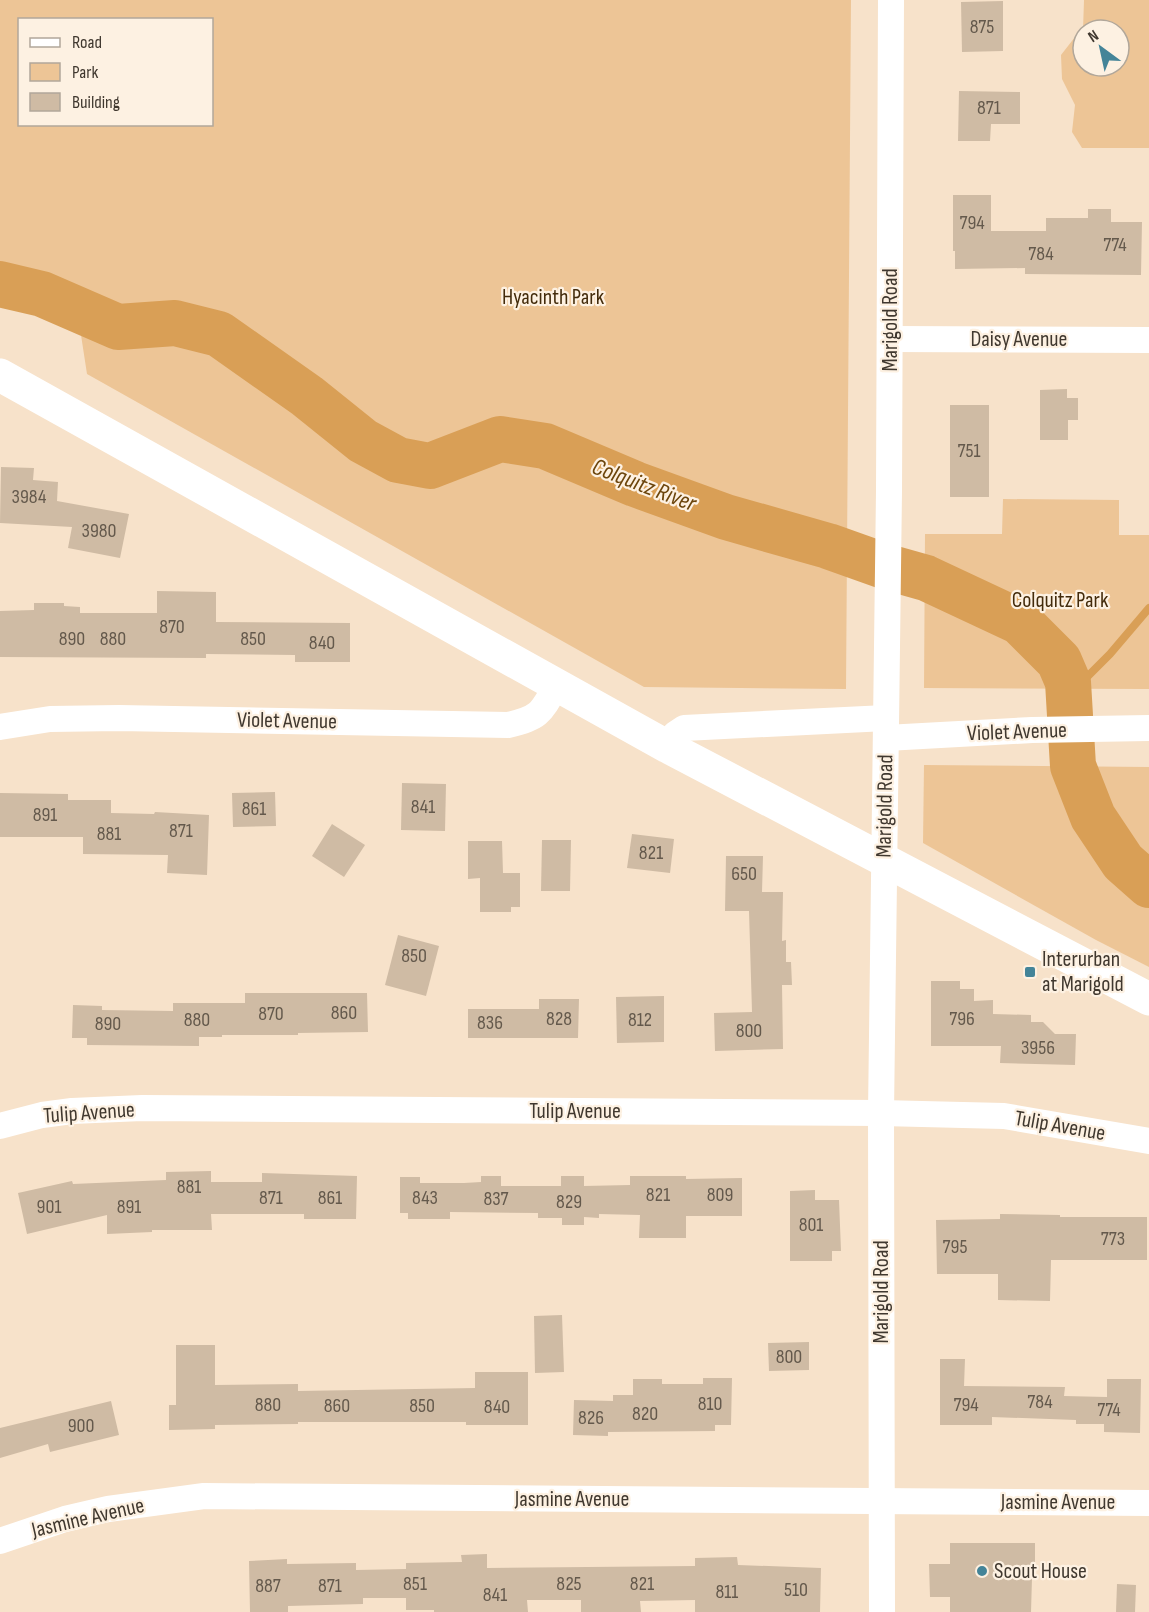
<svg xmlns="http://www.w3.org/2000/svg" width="1149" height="1612" font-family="'Sofia Sans Condensed',sans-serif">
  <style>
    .green { fill: #edc596; fill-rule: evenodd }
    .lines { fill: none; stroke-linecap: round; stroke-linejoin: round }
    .stream { stroke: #d99f56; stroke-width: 8 }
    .river { stroke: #d99f56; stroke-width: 46 }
    .building { fill: #cfbba4 }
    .minor { stroke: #fff; stroke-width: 26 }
    .secondary { stroke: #fff; stroke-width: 33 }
    .poi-dot { fill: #448498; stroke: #fdf1e2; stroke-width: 2 }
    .labels { text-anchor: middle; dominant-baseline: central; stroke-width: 4.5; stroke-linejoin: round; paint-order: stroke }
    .number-label { font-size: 20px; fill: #64594c }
    .park-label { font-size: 22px; fill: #432b0b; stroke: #fdf1e2 }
    .street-label { font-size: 22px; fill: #40382f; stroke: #fdf1e2 }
    .poi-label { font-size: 22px; fill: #40382f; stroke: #fdf1e2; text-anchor: start }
    .water-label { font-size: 24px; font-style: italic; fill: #6c450c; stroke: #fdf1e2 }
  </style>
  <rect width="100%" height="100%" fill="#f7e2ca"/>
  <!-- green -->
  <g class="green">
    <path d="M0,0H851L846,689L644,687L87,374L75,296H0ZM20,20H212V124H20Z"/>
    <path d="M1084,0H1149V148H1082L1072,132L1075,105L1062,79L1061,55L1075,37L1083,38V66H1119V30H1083Z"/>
    <path d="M1003,499L1119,500V535H1149V689L924,688L925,534H1002Z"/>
    <path d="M924,765L1149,767V967L1096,940L923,843Z"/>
  </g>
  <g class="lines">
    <!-- stream -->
    <path class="stream" d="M1068,696L1110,654L1149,608"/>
    <!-- river -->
    <path class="river" d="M0,284L42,294L118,327L175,323L219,334L307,396L363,441L398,460L430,466L500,439L545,446L635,484L726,517L828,546L887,567L926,578L1020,622L1059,661L1068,682L1073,766L1093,817L1123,862L1149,885"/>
  </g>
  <!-- building -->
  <g class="building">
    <path d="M1003,1V51L962,52L961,2Z"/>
    <path d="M959,91L1020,92V124H991L990,141H958Z"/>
    <path d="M953,195H991V231H1046V218H1088V209H1111V222H1142L1141,275L1025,274V268L955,269V251H953Z"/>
    <path d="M1067,389V398H1078V420H1068V440H1040V390Z"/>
    <rect x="950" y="405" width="39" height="92"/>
    <path d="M1,467L34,468L33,480L58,482L57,501L129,514L120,558L68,548L72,527L0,523Z"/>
    <path d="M157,591L216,592V622L350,623V662H295V655L206,654V658L0,657V611L34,610V603H64V606L80,607V613H157Z"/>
    <path d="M402,783L446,784L445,831L401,830Z"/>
    <path d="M275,792L276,826L233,827L232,793Z"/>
    <path d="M0,793L68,794V800H111V813L154,814L155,812L209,815L207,875L167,873L168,855L83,854V837H0Z"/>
    <path d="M332,824L365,845L344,877L312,856Z"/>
    <path d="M632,834L674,839L670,873L627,868Z"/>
    <path d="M542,840H571L570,891H541Z"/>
    <path d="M468,841H502L503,873H520V907H511V912H480V878L468,879Z"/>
    <path d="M726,856H763L762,892H783L782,941L786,940V962H791L792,985H782L783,1049L715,1051L714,1013L752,1012L749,911H725Z"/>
    <path d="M398,935L439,946L426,996L385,985Z"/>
    <path d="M931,981H960V989H974V1001L993,1000V1014L1031,1015V1022H1043L1055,1034H1076L1075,1065L1000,1063L1001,1046H931Z"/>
    <path d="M245,993H367L368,1032L298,1033V1035H222V1037H199V1046L87,1045V1038H72L73,1005L102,1006V1010L173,1011V1003H245Z"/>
    <path d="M664,996V1042L617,1043L616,997Z"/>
    <path d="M539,999H579L578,1038H468V1009H539Z"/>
    <path d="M211,1171V1182H262V1173L357,1176L356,1219H304V1214H211L212,1230H152V1232L107,1234V1215L27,1234L18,1193L72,1181L73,1184L166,1180V1172Z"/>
    <path d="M481,1176H501V1186H561V1176H584V1186L630,1185V1176H686V1179L742,1178V1216H686V1238H639L640,1215L599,1214V1218L584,1217V1225H562V1218H538V1213L450,1212V1219H408V1213H400V1177H420V1183H464L481,1182Z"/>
    <path d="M815,1190V1200H839L841,1251H832V1261H790V1191Z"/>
    <path d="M1000,1214L1060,1215V1217H1147V1260H1051L1050,1301L998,1300V1274H937L936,1220L1000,1219Z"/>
    <path d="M562,1315L564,1372L535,1373L534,1316Z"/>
    <path d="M809,1342V1370L769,1371L768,1343Z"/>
    <path d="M176,1345H215V1385L298,1384V1391L475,1388V1372H528V1425H466V1422H298V1424L215,1425V1429L169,1430V1405H176Z"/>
    <path d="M940,1359H965L964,1386L1065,1387L1064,1396L1107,1397V1379H1141L1140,1433L1104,1432V1424H1076V1420L992,1417V1425H940Z"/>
    <path d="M703,1378H732L731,1425H715V1431L608,1432V1436L573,1435L574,1400L613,1401V1395H633V1379H662V1384H703Z"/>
    <path d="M111,1401L119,1435L50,1452L48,1444L0,1458V1428Z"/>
    <path d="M950,1543H1035V1578H1032L1031,1612H950V1597H930L929,1564H950Z"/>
    <path d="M487,1554V1568L695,1566V1558L737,1557L738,1565L821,1568L820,1612H695V1600L640,1601L641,1612H581V1600H527L528,1612H434V1610H406V1598H363V1604L288,1606V1612H250L249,1561L287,1559V1564L356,1563V1570L406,1569V1563L462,1562L461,1555Z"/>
    <path d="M1117,1584L1136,1585L1135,1612H1116Z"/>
  </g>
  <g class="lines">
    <!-- minor -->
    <g class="minor">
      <path d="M890,339L1149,340"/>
      <path d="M0,727L50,719L119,718L508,725C539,718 541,713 556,686"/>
      <path d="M886,738L1032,730L1149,728"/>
      <path d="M668,747L675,734L684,728L886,718"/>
      <path d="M0,1126L42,1115L72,1111L142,1108L881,1113L1004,1116L1149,1141"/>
      <path d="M0,1541L65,1519L108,1509L204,1496L1149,1503"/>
      <path d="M882,1612L881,1113L889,491L891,0"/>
    </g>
    <!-- secondary -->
    <path class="secondary" d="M0,375L668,747L1149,999"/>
  </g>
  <!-- markers -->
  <g class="poi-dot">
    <rect x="1024" y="966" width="12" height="12" rx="3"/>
    <circle cx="982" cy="1571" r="6"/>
  </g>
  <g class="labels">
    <!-- number labels -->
    <g class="number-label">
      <text x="982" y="27">875</text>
      <text x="989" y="108">871</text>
      <text x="972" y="223">794</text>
      <text x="1115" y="245">774</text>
      <text x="1041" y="254">784</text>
      <text x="969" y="451">751</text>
      <text x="29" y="497">3984</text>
      <text x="99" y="531">3980</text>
      <text x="172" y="627">870</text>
      <text x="72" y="639">890</text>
      <text x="113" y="639">880</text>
      <text x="253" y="639">850</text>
      <text x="322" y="643">840</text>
      <text x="423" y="807">841</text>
      <text x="254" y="809">861</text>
      <text x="45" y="815">891</text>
      <text x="181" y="831">871</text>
      <text x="109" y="834">881</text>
      <text x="651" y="853">821</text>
      <text x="744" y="874">650</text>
      <text x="414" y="956">850</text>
      <text x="344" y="1013">860</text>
      <text x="271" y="1014">870</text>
      <text x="559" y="1019">828</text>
      <text x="962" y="1019">796</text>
      <text x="197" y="1020">880</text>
      <text x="640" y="1020">812</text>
      <text x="490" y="1023">836</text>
      <text x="108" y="1024">890</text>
      <text x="749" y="1031">800</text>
      <text x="1038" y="1048">3956</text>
      <text x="189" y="1187">881</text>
      <text x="658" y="1195">821</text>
      <text x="720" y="1195">809</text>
      <text x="271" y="1198">871</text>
      <text x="330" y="1198">861</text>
      <text x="425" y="1198">843</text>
      <text x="496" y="1199">837</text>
      <text x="569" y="1202">829</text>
      <text x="49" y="1207">901</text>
      <text x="129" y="1207">891</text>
      <text x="811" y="1225">801</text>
      <text x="1113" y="1239">773</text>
      <text x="955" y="1247">795</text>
      <text x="789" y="1357">800</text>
      <text x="1040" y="1402">784</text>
      <text x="710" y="1404">810</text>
      <text x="268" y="1405">880</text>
      <text x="966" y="1405">794</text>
      <text x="337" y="1406">860</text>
      <text x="422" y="1406">850</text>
      <text x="497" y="1407">840</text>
      <text x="1109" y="1410">774</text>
      <text x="645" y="1414">820</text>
      <text x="591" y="1418">826</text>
      <text x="81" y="1426">900</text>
      <text x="415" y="1584">851</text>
      <text x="569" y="1584">825</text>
      <text x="642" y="1584">821</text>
      <text x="268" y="1586">887</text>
      <text x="330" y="1586">871</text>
      <text x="796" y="1590">510</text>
      <text x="727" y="1592">811</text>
      <text x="495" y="1595">841</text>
    </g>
    <!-- park labels -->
    <g class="park-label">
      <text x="553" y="297">Hyacinth Park</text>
      <text x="1060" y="600">Colquitz Park</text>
    </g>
    <!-- street labels -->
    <g class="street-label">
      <text transform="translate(890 320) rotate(-90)">Marigold Road</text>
      <text x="1019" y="339">Daisy Avenue</text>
      <text transform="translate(287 721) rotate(1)">Violet Avenue</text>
      <text transform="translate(1017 732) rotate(-2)">Violet Avenue</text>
      <text transform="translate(885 806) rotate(-89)">Marigold Road</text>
      <text x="575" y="1111">Tulip Avenue</text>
      <text transform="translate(89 1113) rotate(-4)">Tulip Avenue</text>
      <text transform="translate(1060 1126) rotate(10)">Tulip Avenue</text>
      <text transform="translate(881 1292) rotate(-90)">Marigold Road</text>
      <text x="572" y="1499">Jasmine Avenue</text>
      <text x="1058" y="1502">Jasmine Avenue</text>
      <text transform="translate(88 1518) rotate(-13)">Jasmine Avenue</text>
    </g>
    <!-- poi labels -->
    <g class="poi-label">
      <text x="1042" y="959">Interurban<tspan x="1042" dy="25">at Marigold</tspan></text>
      <text x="994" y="1571">Scout House</text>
    </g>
    <!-- water labels -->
    <g class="water-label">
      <text transform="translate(644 485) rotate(21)">Colquitz River</text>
    </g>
  </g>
  <!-- legend -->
  <rect x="18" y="18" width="195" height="108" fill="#fdf1e2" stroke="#b1a79a" stroke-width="1.5"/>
  <rect x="30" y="38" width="30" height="9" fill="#ffffff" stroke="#b1a79a" stroke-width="1.5"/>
  <text x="72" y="48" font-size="18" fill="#40382f">Road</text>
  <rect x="30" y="63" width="30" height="18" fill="#edc596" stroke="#b1a79a" stroke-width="1.5"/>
  <text x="72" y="78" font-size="18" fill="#40382f">Park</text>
  <rect x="30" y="93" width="30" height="18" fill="#cfbba4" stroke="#b1a79a" stroke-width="1.5"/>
  <text x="72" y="108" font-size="18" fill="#40382f">Building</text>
  <!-- north arrow -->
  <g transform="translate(1101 48) rotate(327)"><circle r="28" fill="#fdf1e2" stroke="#b1a79a" stroke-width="1.5"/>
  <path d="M0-4.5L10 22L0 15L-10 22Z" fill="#448498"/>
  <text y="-9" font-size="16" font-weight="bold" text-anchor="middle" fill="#40382f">N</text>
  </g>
</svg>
